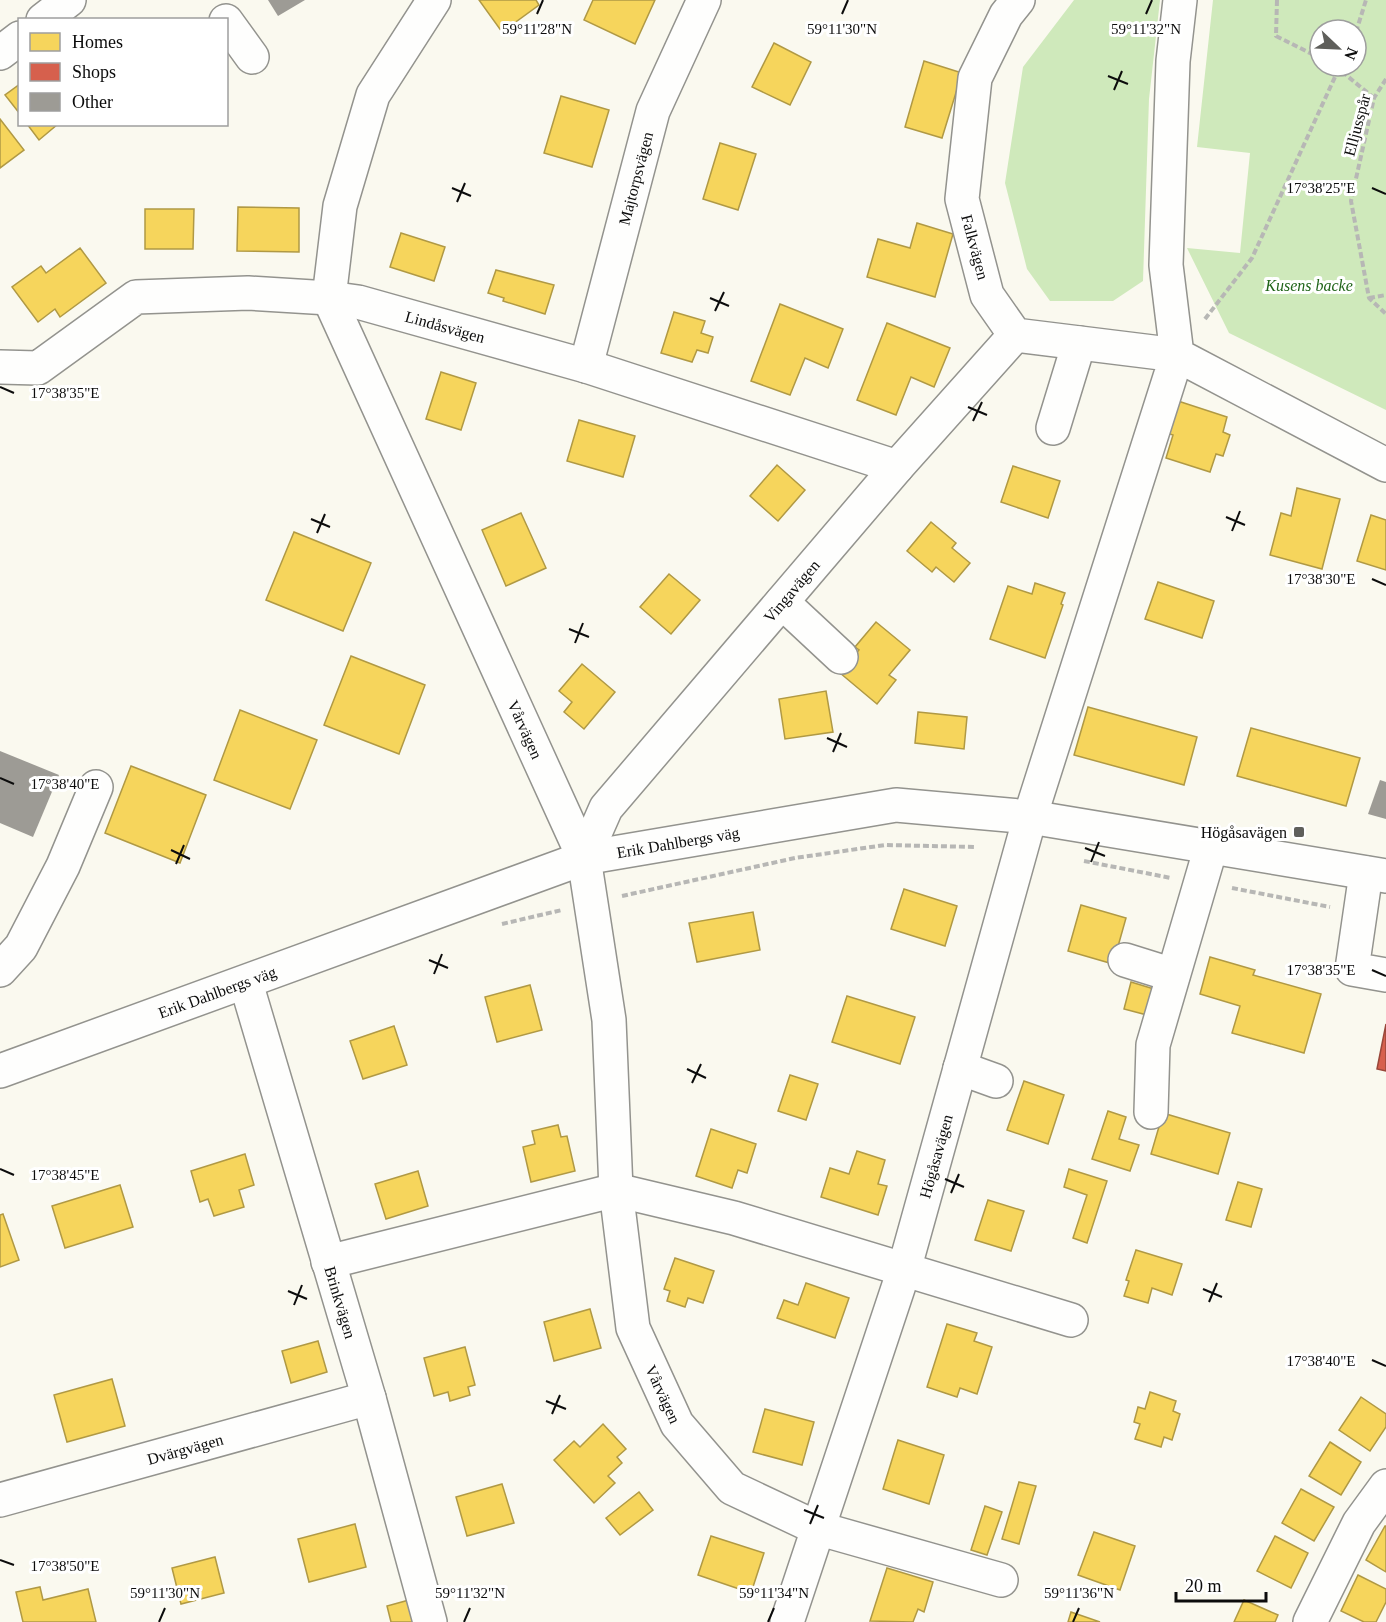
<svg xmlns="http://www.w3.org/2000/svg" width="1386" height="1622" font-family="'Times New Roman',serif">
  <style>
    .forest { fill: #cfe9bb; fill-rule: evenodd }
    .homes { fill: #f6d55c; stroke: #b09944; stroke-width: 1.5 }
    .shops { fill: #d6604d; stroke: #99473a; stroke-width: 1.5 }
    .building { fill: #9d9b95 }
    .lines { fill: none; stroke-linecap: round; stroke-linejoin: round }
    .minor-casing { stroke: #93938e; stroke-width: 36 }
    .path { stroke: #b7b7b5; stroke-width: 4; stroke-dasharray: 6 3; stroke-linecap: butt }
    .minor { stroke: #fefefd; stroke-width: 33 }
    .ticks { fill: none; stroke: #0c0c0c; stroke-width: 2 }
    .poi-dot { fill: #5f5f5b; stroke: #fff; stroke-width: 2 }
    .labels { text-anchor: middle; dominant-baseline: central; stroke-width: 6; stroke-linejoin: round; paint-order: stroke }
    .street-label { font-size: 16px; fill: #0c0c0c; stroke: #fff }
    .park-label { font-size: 16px; font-style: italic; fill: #21651a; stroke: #fff }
    .poi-label { font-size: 16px; fill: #0c0c0c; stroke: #fff; text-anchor: end }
    .ticks-label { font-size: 15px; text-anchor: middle; fill: #0c0c0c; stroke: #fff; stroke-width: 6; stroke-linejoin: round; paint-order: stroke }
  </style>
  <rect width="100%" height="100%" fill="#faf9ef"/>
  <!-- forest -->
  <g class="forest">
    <path d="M1074,0H1160L1149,99L1143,281L1113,301H1050L1027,269L1005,183L1023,67Z"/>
    <path d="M1213,0H1386V410L1229,333L1187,248L1240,253L1250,153L1197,147ZM1320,30H1356V66H1320Z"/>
  </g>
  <!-- homes -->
  <g class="homes">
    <path d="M479,0H536L539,5L502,32Z"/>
    <path d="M593,0H655L635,44L584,20Z"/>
    <path d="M774,43L811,62L790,105L752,87Z"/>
    <path d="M924,61L962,73L942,138L905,127Z"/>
    <path d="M20,84V114L5,95Z"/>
    <path d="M561,96L609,110L592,167L544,153Z"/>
    <path d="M0,119L24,150L0,168Z"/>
    <path d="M27,124H58L39,140Z"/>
    <path d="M720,143L756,154L738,210L703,199Z"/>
    <path d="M238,207L299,208V252L237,251Z"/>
    <path d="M145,209H194L193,249H145Z"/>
    <path d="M917,223L953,234L935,297L867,277L878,239L910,248Z"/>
    <path d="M401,233L445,247L434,281L390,267Z"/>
    <path d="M80,248L106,283L60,317L55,309L38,322L12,287L41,266L46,273Z"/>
    <path d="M496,270L554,285L545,314L503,301L504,298L488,293Z"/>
    <path d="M780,304L843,329L828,368L805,358L790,395L751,381Z"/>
    <path d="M674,312L705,321L701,333L713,337L708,353L697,350L692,362L661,353Z"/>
    <path d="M887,323L950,348L934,387L911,377L896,415L857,400Z"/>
    <path d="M441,372L476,383L461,430L426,419Z"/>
    <path d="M1178,401L1227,417L1223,432L1230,435L1223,456L1216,454L1210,472L1166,458L1173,435L1167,433Z"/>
    <path d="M579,420L635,436L623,477L567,461Z"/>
    <path d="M777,465L805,490L778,521L750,496Z"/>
    <path d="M1013,466L1060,481L1048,518L1001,502Z"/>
    <path d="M1297,488L1340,499L1322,569L1270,555L1281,513L1291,516Z"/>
    <path d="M521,513L546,568L506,586L482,530Z"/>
    <path d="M1371,515L1386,520V570L1357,561Z"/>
    <path d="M931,522L956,543L952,548L970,563L954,582L936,567L932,572L907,551Z"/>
    <path d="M294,532L371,563L343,631L266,600Z"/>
    <path d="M669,574L700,600L671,634L640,607Z"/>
    <path d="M1158,582L1214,601L1202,638L1145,619Z"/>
    <path d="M1035,583L1065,593L1061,604L1063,605L1045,658L990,639L1008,586L1032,594Z"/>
    <path d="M876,622L910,650L889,675L896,680L877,704L840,673L859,650L855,647Z"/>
    <path d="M351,656L425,685L399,754L324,725Z"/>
    <path d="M582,664L615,692L584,729L564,712L572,702L559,691Z"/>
    <path d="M826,691L833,732L785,739L779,699Z"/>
    <path d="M1088,707L1197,737L1184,785L1074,755Z"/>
    <path d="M240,710L317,740L290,809L214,780Z"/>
    <path d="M918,712L967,717L964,749L915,743Z"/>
    <path d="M1251,728L1360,758L1346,806L1237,776Z"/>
    <path d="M131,766L206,795L180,863L105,833Z"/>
    <path d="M904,889L957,906L945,946L891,929Z"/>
    <path d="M1081,905L1126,918L1113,964L1068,951Z"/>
    <path d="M753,912L760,950L697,962L689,923Z"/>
    <path d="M1210,957L1255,970L1253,975L1321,994L1304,1053L1232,1033L1240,1006L1200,994Z"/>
    <path d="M1131,982L1154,989L1147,1015L1124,1009Z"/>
    <path d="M530,985L542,1030L497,1042L485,997Z"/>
    <path d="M847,996L915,1017L900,1064L832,1042Z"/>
    <path d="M394,1026L407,1065L363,1079L350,1041Z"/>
    <path d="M790,1075L818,1084L806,1120L778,1111Z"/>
    <path d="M1024,1081L1064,1095L1048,1144L1007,1130Z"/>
    <path d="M1108,1111L1126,1117L1119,1139L1139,1145L1130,1171L1092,1159Z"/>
    <path d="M1163,1113L1230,1133L1218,1174L1151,1154Z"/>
    <path d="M558,1125L561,1137L567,1136L575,1171L531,1182L523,1147L535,1144L532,1131Z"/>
    <path d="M711,1129L756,1144L747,1173L738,1170L732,1188L696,1176Z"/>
    <path d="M857,1151L885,1160L878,1184L887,1186L878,1215L821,1197L830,1168L849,1174Z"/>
    <path d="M245,1154L254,1185L239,1190L244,1207L214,1216L208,1199L200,1202L191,1171Z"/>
    <path d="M1069,1169L1107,1181L1087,1243L1073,1238L1087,1195L1064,1187Z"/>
    <path d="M418,1171L428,1206L386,1219L375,1184Z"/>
    <path d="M1238,1182L1262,1189L1251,1227L1226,1220Z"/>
    <path d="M120,1185L133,1227L65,1248L52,1206Z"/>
    <path d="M988,1200L1024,1211L1011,1251L975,1240Z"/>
    <path d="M3,1214L19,1260L0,1267V1215Z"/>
    <path d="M1136,1250L1182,1264L1172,1295L1152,1288L1148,1303L1124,1296L1129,1281L1126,1280Z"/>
    <path d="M675,1258L714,1271L703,1303L688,1298L685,1307L667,1301L670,1291L664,1289Z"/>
    <path d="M806,1283L849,1298L835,1338L777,1318L784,1300L798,1305Z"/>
    <path d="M590,1309L601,1348L554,1361L544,1322Z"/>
    <path d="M947,1324L977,1333L974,1341L992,1347L977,1394L960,1388L957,1397L927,1387Z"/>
    <path d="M318,1341L327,1372L291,1383L282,1351Z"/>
    <path d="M465,1347L475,1385L468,1387L470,1395L450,1401L448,1392L434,1396L424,1358Z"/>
    <path d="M112,1379L125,1426L67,1442L54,1395Z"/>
    <path d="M1150,1392L1176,1401L1173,1411L1180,1414L1172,1440L1164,1437L1161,1447L1135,1439L1140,1424L1134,1422L1138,1407L1145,1409Z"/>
    <path d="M1361,1397L1386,1414V1427L1370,1451L1339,1430Z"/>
    <path d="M765,1409L814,1422L802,1465L753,1452Z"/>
    <path d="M603,1424L626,1449L617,1457L622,1463L608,1476L615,1483L594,1503L554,1460L574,1441L580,1447Z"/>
    <path d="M898,1440L944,1455L929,1504L883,1489Z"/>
    <path d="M1330,1442L1361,1462L1341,1495L1309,1476Z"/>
    <path d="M1019,1482L1036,1486L1019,1544L1002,1539Z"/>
    <path d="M502,1484L514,1523L467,1536L456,1497Z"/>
    <path d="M1301,1489L1334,1507L1314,1541L1282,1523Z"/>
    <path d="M639,1492L653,1510L620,1535L606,1518Z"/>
    <path d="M985,1506L1002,1512L987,1555L971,1550Z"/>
    <path d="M355,1524L366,1567L309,1582L298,1539Z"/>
    <path d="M1385,1526H1386V1572L1366,1560Z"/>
    <path d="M1094,1532L1135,1546L1120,1590L1078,1575Z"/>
    <path d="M711,1536L764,1553L751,1593L698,1575Z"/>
    <path d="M1275,1536L1308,1553L1291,1588L1257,1571Z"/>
    <path d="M215,1557L224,1593L181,1604L172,1568Z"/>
    <path d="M887,1568L933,1582L924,1612L918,1609L913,1622L870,1621Z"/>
    <path d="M1358,1575L1386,1589V1602L1376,1622H1364L1341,1611Z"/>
    <path d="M40,1587L43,1600L88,1589L96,1622H23L16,1592Z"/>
    <path d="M409,1600L415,1622H391L387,1606Z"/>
    <path d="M1244,1600L1278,1615L1275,1622H1234Z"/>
    <path d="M1071,1612L1100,1622H1068Z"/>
  </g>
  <!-- shops -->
  <path class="shops" d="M1386,1024V1071L1377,1069Z"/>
  <!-- building -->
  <g class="building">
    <path d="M268,0H305L278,16Z"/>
    <path d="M0,751L59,775L33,837L0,823Z"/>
    <path d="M1380,780L1386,782V819L1368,814Z"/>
  </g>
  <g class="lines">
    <!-- minor casing -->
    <g class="minor-casing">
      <g id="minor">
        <path d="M1180,0L1173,61L1166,265L1177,355L1386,465"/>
        <path d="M43,20L69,0"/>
        <path d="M226,21L252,57"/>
        <path d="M0,53L20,38"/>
        <path id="s1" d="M329,298L584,858L609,1020L616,1190L633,1328L677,1424L732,1488L817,1528L1001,1580"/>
        <path d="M329,298L340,206L373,95L434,0"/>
        <path id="s2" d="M586,366L653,111L704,0"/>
        <path id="s3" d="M0,367L38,368L136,297L248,293L329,298L358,302L586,366L897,467"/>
        <path d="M1053,428L1079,343"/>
        <path d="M782,602L841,657"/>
        <path id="s4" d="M584,858L606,808L897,467L1015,335"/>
        <path d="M1366,873L1352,969L1386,975"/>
        <path d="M1125,960L1173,975"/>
        <path d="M0,970L21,947L63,866L96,787"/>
        <path id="s5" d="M246,983L369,1398L430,1622"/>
        <path d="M960,1068L996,1081"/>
        <path id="s6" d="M0,1071L584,858L896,805L1030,817L1386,876"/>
        <path d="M1151,1112L1153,1045L1211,847"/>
        <path d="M328,1262L616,1190L734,1218L1071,1320"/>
        <path id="s7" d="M0,1500L369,1398"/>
        <path id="s8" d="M787,1622L904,1270L1030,817L1177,355L1015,335L987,295L962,199L975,78L1006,15L1018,0"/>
        <path d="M1310,1622L1359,1523L1386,1486"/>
      </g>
    </g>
    <!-- path -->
    <g class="path">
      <path d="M1277,0L1276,36L1320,58"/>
      <path d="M1356,32L1366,0"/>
      <path d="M1335,66L1374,98"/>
      <path d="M1386,79L1374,98L1351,201L1369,298L1386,314"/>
      <path d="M1369,298L1386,295"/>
      <path d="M1205,319L1252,258L1340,66"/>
      <path d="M1084,861L1171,878"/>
      <path d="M1232,888L1330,907"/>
      <path d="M622,896L795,858L885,845L976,847"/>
      <path d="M502,924L562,910"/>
    </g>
    <!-- minor -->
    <use href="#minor" class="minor"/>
  </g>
  <!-- ticks -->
  <path class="ticks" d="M537,14L543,0M842,14L848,0M1146,14L1152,0M1108,76L1128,84M1114,90L1122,71M452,188L471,196M1372,188L1386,194M457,202L465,183M710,298L729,306M715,311L724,292M0,387L14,393M968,407L987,415M973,421L982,402M1226,517L1245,525M311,519L330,527M1232,531L1240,511M317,533L325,514M1372,579L1386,585M569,629L589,637M575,643L583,623M827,738L847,747M833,752L841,733M0,778L14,784M1085,848L1105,856M171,850L190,859M1091,862L1099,842M176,864L184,845M429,960L448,968M1372,970L1386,976M434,974L442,954M687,1069L706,1078M692,1083L701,1064M0,1169L14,1175M945,1179L964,1187M951,1193L959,1174M1203,1289L1222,1297M288,1291L307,1299M1209,1302L1217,1283M294,1305L302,1285M1372,1360L1386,1366M546,1401L566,1409M552,1414L560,1395M804,1510L824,1518M810,1524L818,1505M0,1560L14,1565M159,1622L165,1608M464,1622L470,1608M768,1622L774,1608M1073,1622L1079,1608"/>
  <!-- markers -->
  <rect class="poi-dot" x="1293" y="826" width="12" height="12" rx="3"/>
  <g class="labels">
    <!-- street labels -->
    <g class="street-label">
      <text transform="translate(1357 125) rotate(-75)">Elljusspår</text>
      <text stroke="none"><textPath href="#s2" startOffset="194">Majtorpsvägen</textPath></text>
      <text transform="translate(975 247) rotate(75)">Falkvägen</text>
      <text stroke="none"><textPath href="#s3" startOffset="472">Lindåsvägen</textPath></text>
      <text stroke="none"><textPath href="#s4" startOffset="340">Vingavägen</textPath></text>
      <text stroke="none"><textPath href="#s1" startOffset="474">Vårvägen</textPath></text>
      <text stroke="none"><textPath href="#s6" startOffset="717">Erik Dahlbergs väg</textPath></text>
      <text stroke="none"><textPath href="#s6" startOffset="231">Erik Dahlbergs väg</textPath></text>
      <text stroke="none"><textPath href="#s8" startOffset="489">Högåsavägen</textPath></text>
      <text stroke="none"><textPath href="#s5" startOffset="333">Brinkvägen</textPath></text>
      <text stroke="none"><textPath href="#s1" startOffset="1161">Vårvägen</textPath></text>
      <text stroke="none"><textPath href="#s7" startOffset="192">Dvärgvägen</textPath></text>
    </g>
    <!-- park labels -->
    <g class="park-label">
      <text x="1309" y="285">Kusens backe</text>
    </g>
    <!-- poi labels -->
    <g class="poi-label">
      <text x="1287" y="832">Högåsavägen</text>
    </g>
  </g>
  <g class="ticks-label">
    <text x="537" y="34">59°11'28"N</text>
    <text x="842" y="34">59°11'30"N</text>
    <text x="1146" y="34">59°11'32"N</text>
    <text x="1321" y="193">17°38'25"E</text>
    <text x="65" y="398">17°38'35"E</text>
    <text x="1321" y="584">17°38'30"E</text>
    <text x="65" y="789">17°38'40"E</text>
    <text x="1321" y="975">17°38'35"E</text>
    <text x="65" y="1180">17°38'45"E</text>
    <text x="1321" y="1366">17°38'40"E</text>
    <text x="65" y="1571">17°38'50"E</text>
    <text x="165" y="1598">59°11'30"N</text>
    <text x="470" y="1598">59°11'32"N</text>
    <text x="774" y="1598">59°11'34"N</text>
    <text x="1079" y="1598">59°11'36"N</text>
  </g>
  <!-- legend -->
  <rect x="18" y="18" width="210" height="108" fill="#ffffff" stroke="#9e9e9e" stroke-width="1.5"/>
  <rect x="30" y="33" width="30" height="18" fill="#f6d55c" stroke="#9e9e9e" stroke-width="1.5"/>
  <text x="72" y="48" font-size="18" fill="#0c0c0c">Homes</text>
  <rect x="30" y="63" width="30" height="18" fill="#d6604d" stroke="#9e9e9e" stroke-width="1.5"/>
  <text x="72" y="78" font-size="18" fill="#0c0c0c">Shops</text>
  <rect x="30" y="93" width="30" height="18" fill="#9d9b95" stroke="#9e9e9e" stroke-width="1.5"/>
  <text x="72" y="108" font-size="18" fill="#0c0c0c">Other</text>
  <!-- north arrow -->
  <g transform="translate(1338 48) rotate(113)"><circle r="28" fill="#ffffff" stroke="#9e9e9e" stroke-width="1.5"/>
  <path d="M0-4.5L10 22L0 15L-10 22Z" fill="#5f5f5b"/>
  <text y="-9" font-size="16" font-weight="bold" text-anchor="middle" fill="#0c0c0c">N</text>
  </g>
  <!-- scale -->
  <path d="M1176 1592v9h90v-9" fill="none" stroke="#0c0c0c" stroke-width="3"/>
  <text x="1185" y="1592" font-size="18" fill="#0c0c0c" stroke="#ffffff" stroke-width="4.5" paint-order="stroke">20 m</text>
</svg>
